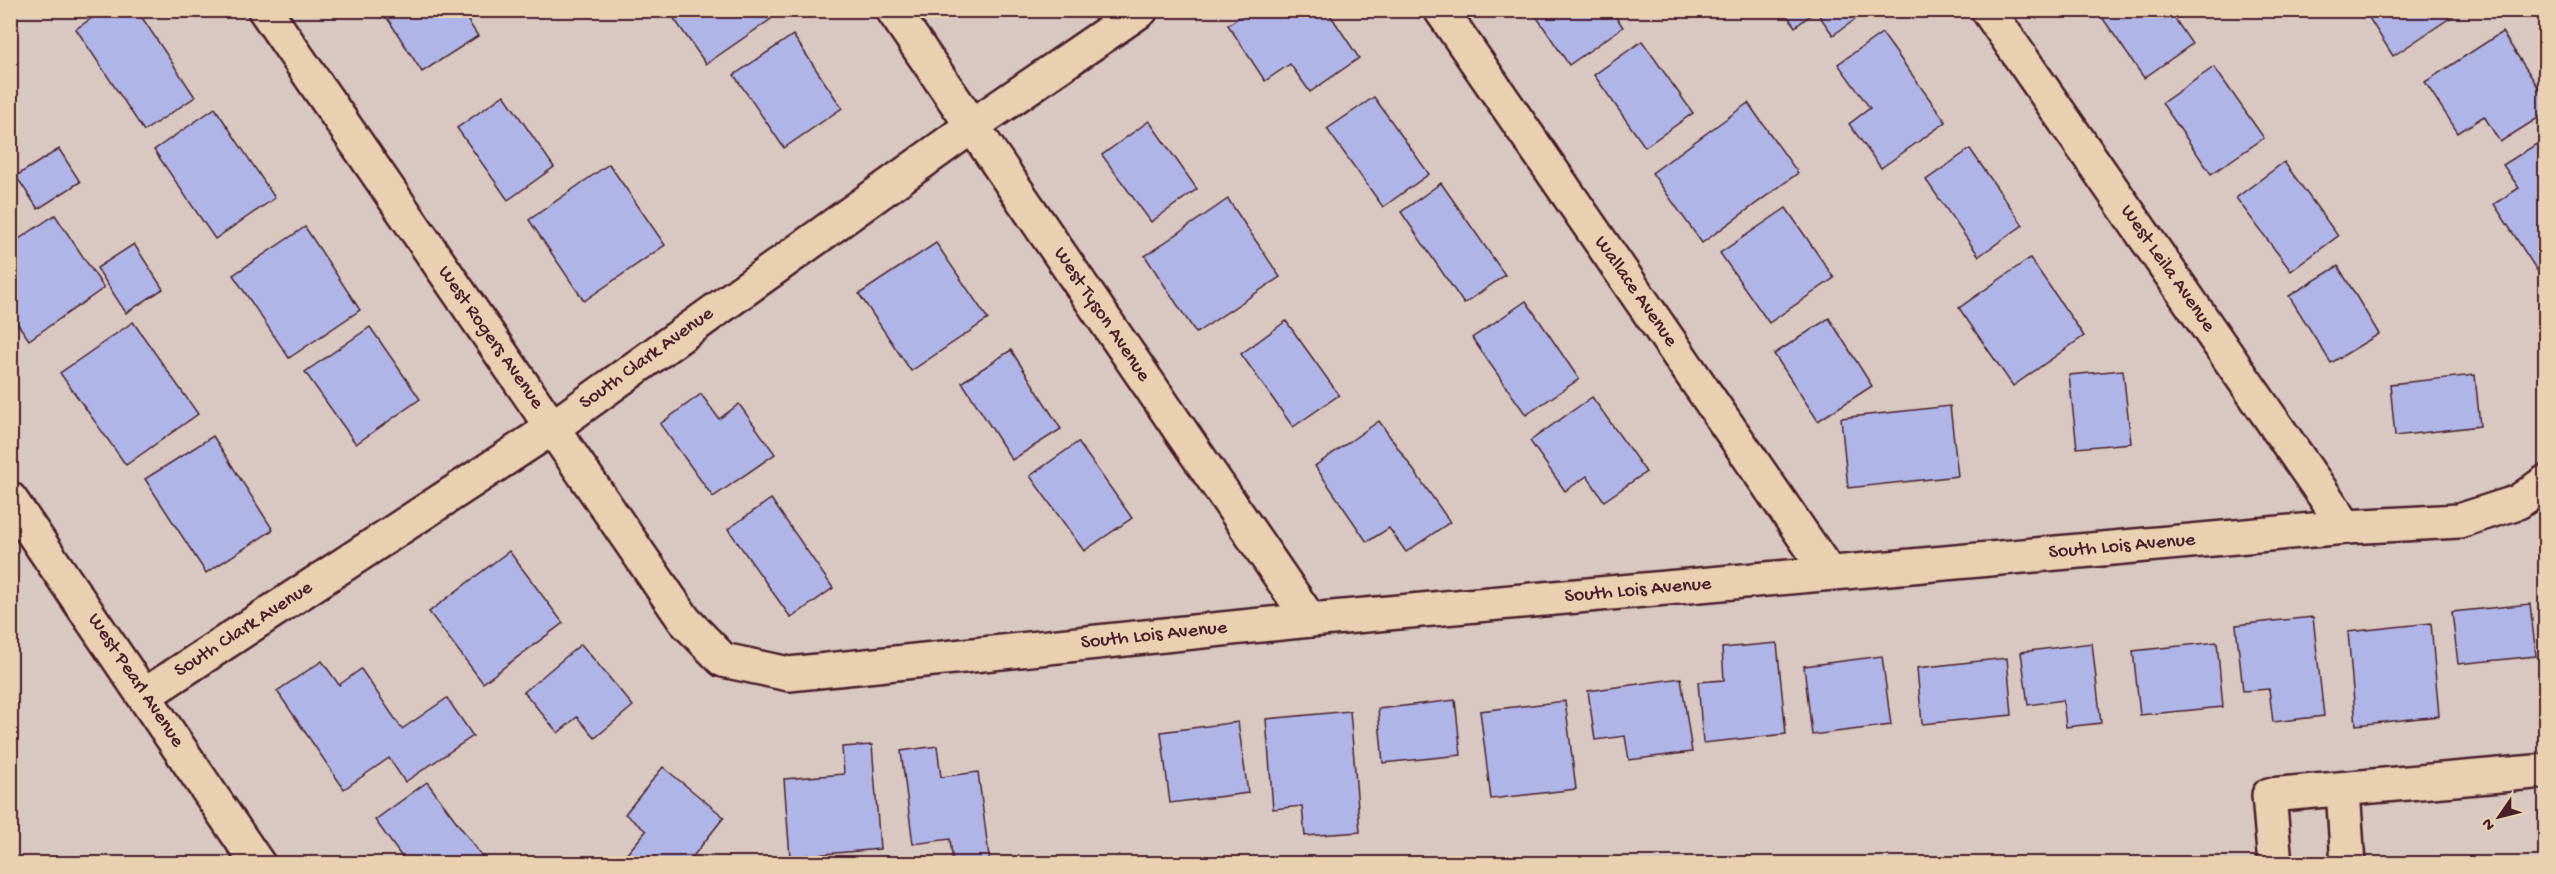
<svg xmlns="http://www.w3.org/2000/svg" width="2556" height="874" font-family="'Gochi Hand',sans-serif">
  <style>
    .building { fill: #afb6e7; stroke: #4a1f2b; stroke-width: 1.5 }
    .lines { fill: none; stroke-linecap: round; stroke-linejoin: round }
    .minor-casing { stroke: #4a1f2b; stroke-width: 38 }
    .minor { stroke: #e9d0b1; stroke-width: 33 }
    .labels { text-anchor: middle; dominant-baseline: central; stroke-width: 4.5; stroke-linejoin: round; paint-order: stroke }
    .street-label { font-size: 20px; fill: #4a1f2b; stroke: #e9d0b1 }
  </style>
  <rect width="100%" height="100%" fill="#d8c8c1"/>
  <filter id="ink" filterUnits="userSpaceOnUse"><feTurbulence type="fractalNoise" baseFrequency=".0167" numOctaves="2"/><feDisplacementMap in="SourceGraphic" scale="12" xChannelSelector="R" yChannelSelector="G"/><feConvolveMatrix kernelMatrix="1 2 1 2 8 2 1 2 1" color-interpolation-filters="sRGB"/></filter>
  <g filter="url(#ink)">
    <!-- building -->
    <g class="building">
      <path d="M104,10H137L195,97L144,131L76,29Z"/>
      <path d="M382,10H461L478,36L422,72Z"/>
      <path d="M668,10H765L771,19L706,64Z"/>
      <path d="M1250,10H1327L1359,58L1310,92L1290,64L1265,81L1228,25Z"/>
      <path d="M1532,10H1611L1623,27L1569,65Z"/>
      <path d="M1783,10H1869L1833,35L1816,11L1795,27Z"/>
      <path d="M2097,10H2169L2192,44L2144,78Z"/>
      <path d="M2364,10H2462L2393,56Z"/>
      <path d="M2502,32L2546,99V113L2500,142L2484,116L2458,133L2425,82Z"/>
      <path d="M1882,33L1946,122L1881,168L1849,124L1870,108L1838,64Z"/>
      <path d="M793,35L842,108L784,148L734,75Z"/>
      <path d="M1642,41L1693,113L1645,147L1594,75Z"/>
      <path d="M2214,67L2264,138L2211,174L2162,103Z"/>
      <path d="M504,95L554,167L508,200L457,128Z"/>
      <path d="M1374,97L1429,174L1383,207L1327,129Z"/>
      <path d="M1748,103L1798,173L1702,243L1652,173Z"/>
      <path d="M215,108L275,198L215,239L154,150Z"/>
      <path d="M1149,121L1197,189L1151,222L1102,155Z"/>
      <path d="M2546,138V271L2540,275L2494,204L2519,188L2503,165Z"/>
      <path d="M59,149L80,182L38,209L16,176Z"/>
      <path d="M1970,149L2023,225L1979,256L1926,180Z"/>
      <path d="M2284,162L2338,236L2291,271L2236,198Z"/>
      <path d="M609,164L665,245L584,301L529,220Z"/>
      <path d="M1441,183L1505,275L1464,304L1401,212Z"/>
      <path d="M1228,199L1280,277L1196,333L1145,256Z"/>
      <path d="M1786,208L1834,278L1769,323L1720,253Z"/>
      <path d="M55,215L104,288L29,340L10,313V245Z"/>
      <path d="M305,227L360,310L289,358L233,275Z"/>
      <path d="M936,243L988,319L911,371L859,294Z"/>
      <path d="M134,244L163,289L126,313L97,268Z"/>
      <path d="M2030,258L2084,336L2013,386L1959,308Z"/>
      <path d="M2338,266L2379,334L2331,363L2289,296Z"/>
      <path d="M1526,301L1579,379L1526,415L1472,338Z"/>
      <path d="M1829,318L1872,386L1818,421L1774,354Z"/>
      <path d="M1286,321L1339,395L1293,427L1241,354Z"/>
      <path d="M133,322L198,414L126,465L60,373Z"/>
      <path d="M370,327L420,399L356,444L305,372Z"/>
      <path d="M1011,350L1061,429L1012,460L962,382Z"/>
      <path d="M2123,370L2131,443L2077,448L2069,375Z"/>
      <path d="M2475,375L2480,426L2395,436L2390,384Z"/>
      <path d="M701,394L719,419L739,404L775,454L713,497L660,424Z"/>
      <path d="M1592,397L1646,472L1604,501L1587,476L1565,491L1530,441Z"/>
      <path d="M1950,406L1958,476L1848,488L1841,418Z"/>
      <path d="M1379,421L1450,522L1406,552L1389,528L1367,542L1315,466Z"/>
      <path d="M213,436L273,530L206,573L145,479Z"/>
      <path d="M1078,442L1132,518L1084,551L1030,476Z"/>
      <path d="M771,499L833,588L791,618L728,529Z"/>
      <path d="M509,551L563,623L483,683L429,612Z"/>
      <path d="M2530,604L2536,656L2458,664L2452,612Z"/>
      <path d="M2313,617L2324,716L2273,722L2269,689L2243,691L2236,625Z"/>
      <path d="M2431,623L2439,716L2356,725L2348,632Z"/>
      <path d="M2217,642L2223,707L2140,715L2133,651Z"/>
      <path d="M1777,643L1786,734L1703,743L1698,682L1724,680L1722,648Z"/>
      <path d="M2092,643L2101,723L2066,727L2063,700L2028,705L2021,652Z"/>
      <path d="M581,644L633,706L595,738L577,717L558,733L524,692Z"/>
      <path d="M1882,656L1891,725L1812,735L1804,666Z"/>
      <path d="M2007,658L2012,715L1922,724L1917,668Z"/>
      <path d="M322,661L339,685L361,669L402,729L447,698L473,736L405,782L389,758L344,789L277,691Z"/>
      <path d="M1681,678L1692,752L1629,760L1625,736L1595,740L1588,691Z"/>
      <path d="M1455,700L1461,755L1383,763L1378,709Z"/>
      <path d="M1565,701L1576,789L1491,799L1480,711Z"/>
      <path d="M1350,711L1360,832L1305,836L1302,806L1273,809L1266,719Z"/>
      <path d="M1238,722L1248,793L1170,803L1161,732Z"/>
      <path d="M872,745L880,849L790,857L784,779L844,774L842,747Z"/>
      <path d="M937,746L941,777L978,772L990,864H953L950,839L913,844L901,751Z"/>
      <path d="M663,767L724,817L687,864H637L626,855L646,831L625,814Z"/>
      <path d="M427,782L487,863L486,864H407L375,820Z"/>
    </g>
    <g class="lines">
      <!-- minor casing -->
      <g class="minor-casing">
        <g id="minor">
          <path d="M265,10L685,621L723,660L789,674L1310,620L2346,527L2459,521L2518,502L2546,482"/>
          <path d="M893,10L1310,620"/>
          <path d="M1441,10L1829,573"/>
          <path d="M1988,10L2346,527"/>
          <path d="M10,499L258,864"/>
          <path d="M145,695L552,428L972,126L1141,10"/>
          <path d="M2343,790L2348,864"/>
          <path d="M2275,864L2269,795L2546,771"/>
        </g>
      </g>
      <!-- minor -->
      <use href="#minor" class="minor"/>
    </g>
  </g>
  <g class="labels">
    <!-- street labels -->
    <g class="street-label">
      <text transform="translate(2167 269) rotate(55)">West Leila Avenue</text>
      <text transform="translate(1635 292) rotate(55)">Wallace Avenue</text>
      <text transform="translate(1101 315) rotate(56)">West Tyson Avenue</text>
      <text transform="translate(490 338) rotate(55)">West Rogers Avenue</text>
      <text transform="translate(647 359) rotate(-36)">South Clark Avenue</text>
      <text transform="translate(2122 547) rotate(-5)">South Lois Avenue</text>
      <text transform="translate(1638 591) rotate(-5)">South Lois Avenue</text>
      <text transform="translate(244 630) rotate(-33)">South Clark Avenue</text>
      <text transform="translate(1154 636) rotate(-6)">South Lois Avenue</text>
      <text transform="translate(135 681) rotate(56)">West Pearl Avenue</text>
    </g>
  </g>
  <!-- margin -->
  <rect width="2556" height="874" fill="none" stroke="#e9d0b1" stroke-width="36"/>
  <rect x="18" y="18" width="2520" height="838" fill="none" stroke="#4a1f2b" stroke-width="2" filter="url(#ink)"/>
  <!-- north arrow -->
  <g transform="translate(2499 817) rotate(235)" stroke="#e9d0b1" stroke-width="4.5" paint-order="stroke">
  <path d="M0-4.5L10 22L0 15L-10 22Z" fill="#4a1f2b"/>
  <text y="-9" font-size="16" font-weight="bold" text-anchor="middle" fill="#4a1f2b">N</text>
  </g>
</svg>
